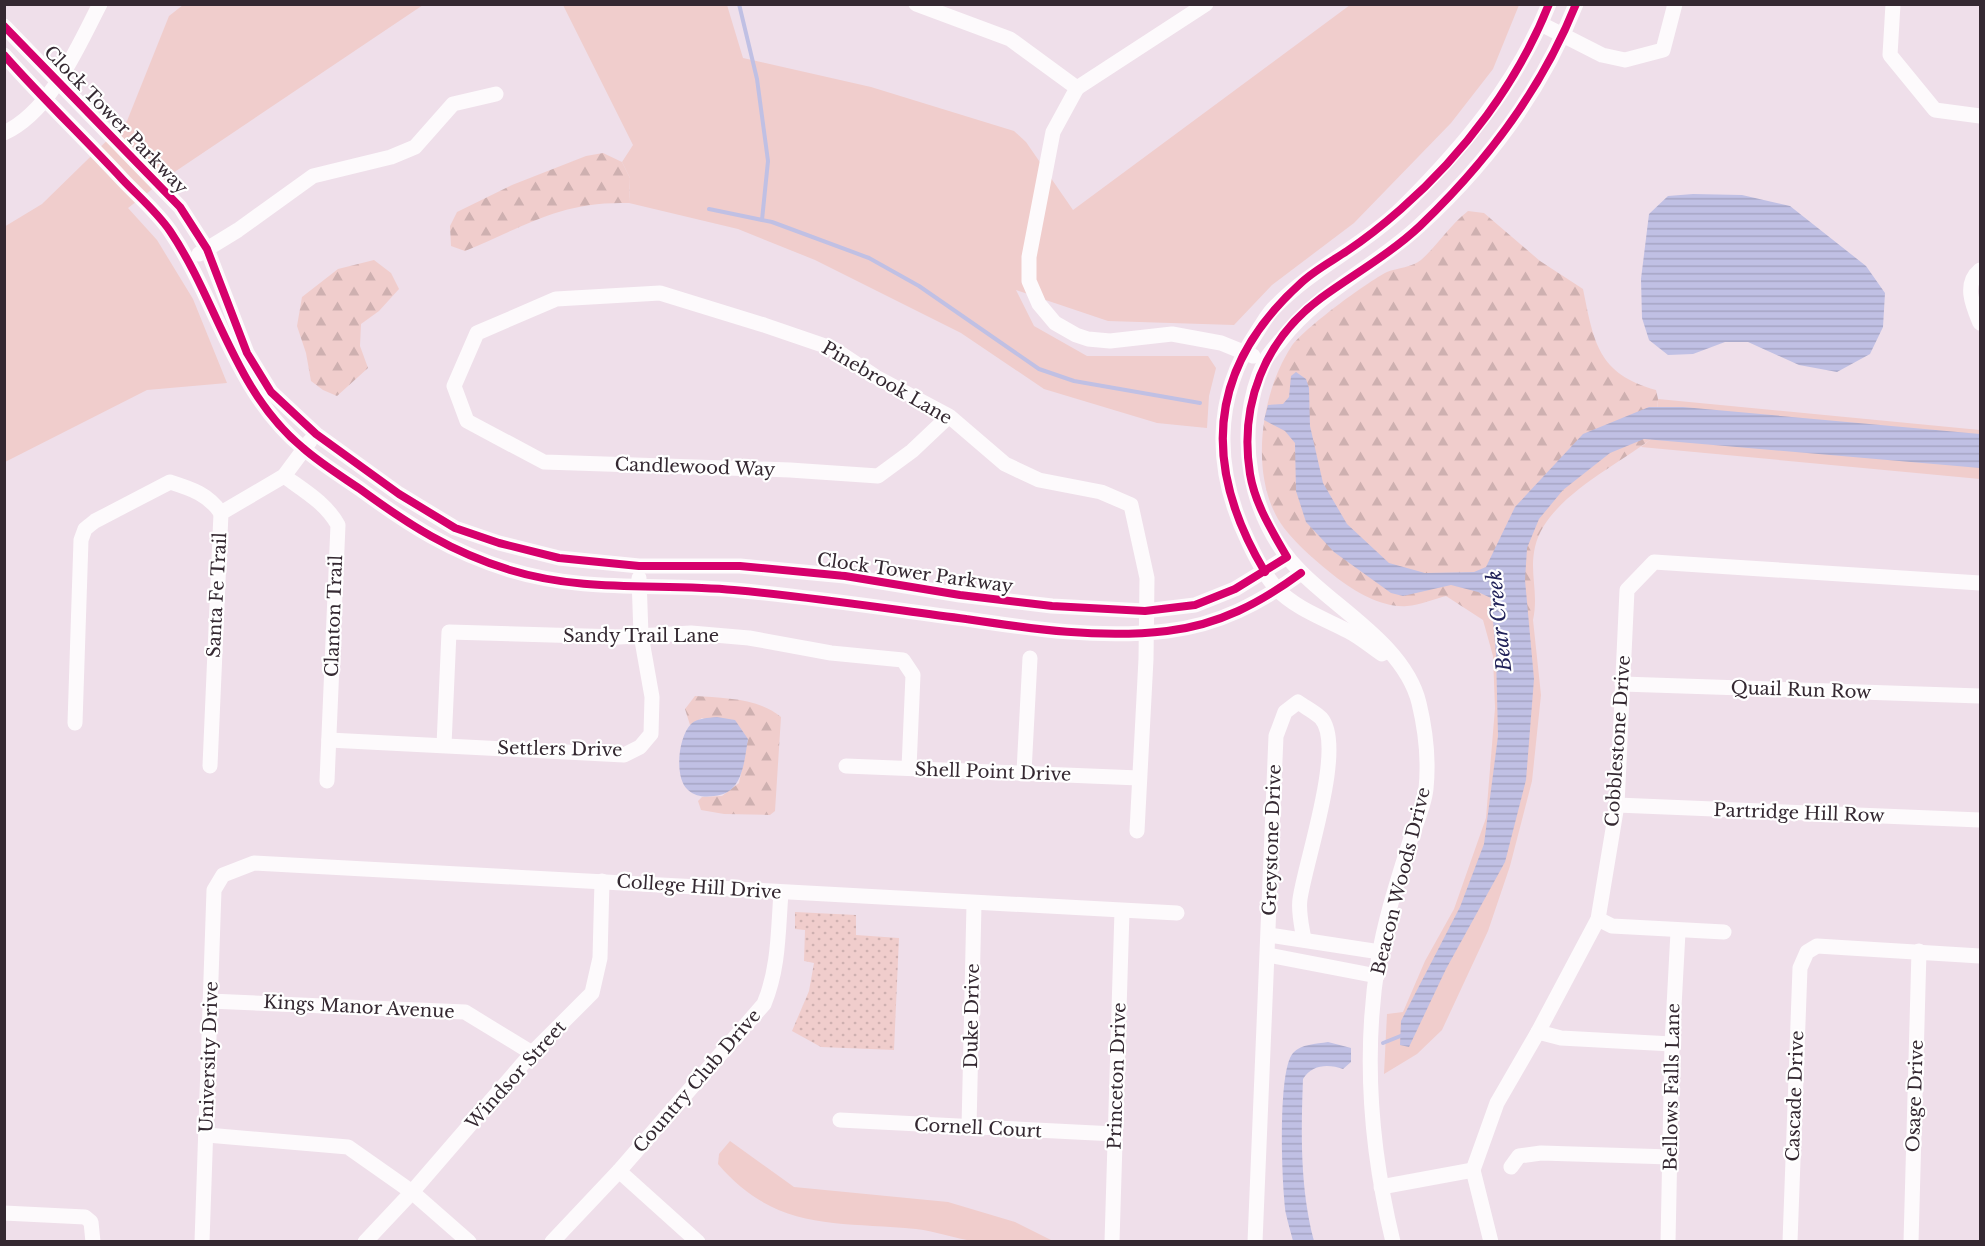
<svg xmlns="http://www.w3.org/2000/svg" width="1985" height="1246" font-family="'Libre Baskerville',serif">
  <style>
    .green { fill: #f0cdcc }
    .forest { fill: url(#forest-firs) }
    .park { fill: url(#park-dots) }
    .water { fill: url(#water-rules) }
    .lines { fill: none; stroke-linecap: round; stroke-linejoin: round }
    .stream { stroke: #c0c0e4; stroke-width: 4 }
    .minor { stroke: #fdfafc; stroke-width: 15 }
    .cycleway-casing { stroke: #fff; stroke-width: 11 }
    .cycleway { stroke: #d6006c; stroke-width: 8 }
    .labels { text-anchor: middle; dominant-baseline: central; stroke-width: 4.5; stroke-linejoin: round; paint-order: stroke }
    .street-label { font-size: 18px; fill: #342831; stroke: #fff }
    .water-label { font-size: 20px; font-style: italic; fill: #202158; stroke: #fff }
  </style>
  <defs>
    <pattern id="forest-firs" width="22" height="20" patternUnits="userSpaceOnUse" patternTransform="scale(1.5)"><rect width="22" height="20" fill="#f0cdcc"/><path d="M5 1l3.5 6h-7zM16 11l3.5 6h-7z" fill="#ceb0b0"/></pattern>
    <pattern id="park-dots" width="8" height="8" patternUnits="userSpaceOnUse" patternTransform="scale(1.5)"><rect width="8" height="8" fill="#f0cdcc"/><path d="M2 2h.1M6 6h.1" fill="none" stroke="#ceb0b0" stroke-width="1.8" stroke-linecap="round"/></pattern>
    <pattern id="water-rules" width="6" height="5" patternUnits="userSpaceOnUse" patternTransform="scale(1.5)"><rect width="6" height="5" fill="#c0c0e4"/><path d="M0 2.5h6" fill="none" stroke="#a6a5c4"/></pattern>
  </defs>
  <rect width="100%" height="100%" fill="#efdfea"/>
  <!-- green -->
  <g class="green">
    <path d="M183,5H423L173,173L128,208L157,240L193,299L227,383L147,390L5,462L4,227L42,204L127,121L169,16Z"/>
    <path d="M563,5H727L743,58L871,87L1014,131L1026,142L1073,210L1350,5H1519L1493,69L1451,123L1354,223L1272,285L1234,325L1108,321L1016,290L1034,326L1087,356H1208L1216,368L1209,396L1207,428L1157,423L1044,389L961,333L815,260L738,229L629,203L630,178L622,162L633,145Z"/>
    <path d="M1658,399L1980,430V479L1641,447L1655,436Z"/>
    <path d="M1483,620H1533L1541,695L1532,781L1510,866L1488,931L1442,1030L1417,1054L1384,1074L1387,1014L1403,1012L1425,961L1454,909L1486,818L1495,708L1493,656Z"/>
    <path d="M730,1141L794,1187L948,1202L1015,1222L1053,1241C1027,1242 1000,1244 974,1241C955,1239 936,1231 916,1229C836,1221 776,1232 718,1164L719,1154Z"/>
  </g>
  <!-- forest -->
  <g class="forest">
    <path d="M603,153L622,162L630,178L629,203C560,201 526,226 465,251L451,246L450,226L457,212L512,185L586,156Z"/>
    <path d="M1468,211L1484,213L1540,261L1583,289C1594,343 1598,374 1656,390L1658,399L1655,436C1619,465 1546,498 1535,547C1529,573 1539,593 1533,620H1483L1446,596C1434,599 1420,605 1407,606C1382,608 1356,592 1337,578C1318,563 1299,547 1284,528C1248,480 1260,395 1291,347C1303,329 1367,282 1387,272C1397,268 1413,267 1421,260C1438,245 1449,226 1468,211Z"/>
    <path d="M374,260L391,273L399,289L379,311L361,324L360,346L368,368L337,396L323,390L311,381L306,353L297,326L302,297L338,269Z"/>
    <path d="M695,696C723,698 759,698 781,717L775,811L770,815L724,814L701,810L698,801L702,797L722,796L739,783L748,739L702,718L690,725L685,709Z"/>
  </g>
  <!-- park -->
  <path class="park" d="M795,912L856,915V935L899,938L894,1050L821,1047L792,1031L809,991L814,963L804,961L805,930L795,929Z"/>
  <!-- water -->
  <g class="water">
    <path d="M1693,194L1742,195L1790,206L1866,266L1885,293L1883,327L1870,354L1837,372L1799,365L1748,342H1725L1693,354L1668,355L1649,340L1642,318L1641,279L1649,214L1668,196Z"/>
    <path d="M1296,372L1306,379L1309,388L1310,426L1323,483L1347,524L1389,563L1425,573L1474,572L1486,567L1515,507L1583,434L1649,407H1683L1980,434V468L1644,439L1610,453L1563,490L1539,519L1527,548L1525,580L1534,679L1526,780L1505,862L1446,969L1409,1047L1400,1045L1401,1021L1460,907L1484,844L1498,736L1496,654L1491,598L1478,592L1451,585L1403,596L1391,593L1334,552L1306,522L1296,491L1295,443L1285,431L1264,420L1268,405L1283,404L1289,397L1291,376Z"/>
    <path d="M717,717L735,720L748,739C744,762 743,794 714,796C705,797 696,797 688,790C674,778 678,737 691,724C697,718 708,718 717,717Z"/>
    <path d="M1328,1042L1351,1048V1062L1343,1069C1329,1064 1312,1064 1303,1079C1301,1133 1300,1189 1314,1241H1293C1291,1233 1288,1223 1286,1214C1282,1188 1277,1071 1293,1053C1301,1044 1316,1044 1328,1042Z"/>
  </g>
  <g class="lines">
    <!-- stream -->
    <g class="stream">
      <path d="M739,4L757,79L768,161L762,220"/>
      <path d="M709,209L772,222L869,258L919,286L1039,369L1074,381L1200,403"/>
      <path d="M1383,1043L1403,1035"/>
    </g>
    <!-- minor -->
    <g class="minor">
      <path d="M916,4L1010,39L1077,88L1053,132L1029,257V281L1039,304L1055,323L1076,335L1088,339L1110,341L1172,334L1221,343L1253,356"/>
      <path d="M1893,4L1890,55L1935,110L1980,116"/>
      <path d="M1541,24L1602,55L1625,60L1663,50L1675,4"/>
      <path d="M4,26L180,207L207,249L247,353L271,392L316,434L399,494L455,528L499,543L559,558L639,566H740L845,576L960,595L1052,606L1145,611L1195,605L1235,589L1287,557"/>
      <path d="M4,55C42,98 83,137 122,179C138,196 157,212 170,231C218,302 234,391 303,448C320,463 341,476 360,489C409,525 451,552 510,570C585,593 657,583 734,590C812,597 889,609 966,619C1033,629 1099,639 1167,631C1219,625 1260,603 1301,573"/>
      <path d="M1077,88L1206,4"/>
      <path d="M4,133C51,111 77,48 100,4"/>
      <path d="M199,254L238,230L313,176L391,157L415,147L453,104L496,94"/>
      <path d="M1980,270C1963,284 1973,306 1980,323"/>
      <path d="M949,416L912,451L878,476L790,470L544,462L467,421L454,386L477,333L556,299L660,293L764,325L834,349L876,377L949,416L1005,464L1039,480L1101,492L1131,505L1147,578L1146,659L1137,831"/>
      <path d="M284,476C303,490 326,503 338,525L327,781"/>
      <path d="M1382,654C1370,646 1360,637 1348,631C1325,619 1295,608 1277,589C1266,577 1256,558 1249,543C1214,472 1212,398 1257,332C1263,323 1268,313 1276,306C1314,267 1366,244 1404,206C1464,146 1517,83 1549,4"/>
      <path d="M1622,684L1980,696"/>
      <path d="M75,723L81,540L85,529L95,521L170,482C192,489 208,494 221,513"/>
      <path d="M329,740L624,755L640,747L651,734L652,697L641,635L639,578"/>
      <path d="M444,745L449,632L619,637L691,633L749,638L831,653L903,660L913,675L909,768"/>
      <path d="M210,766L221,513L284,476L310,441"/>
      <path d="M846,766L1139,778"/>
      <path d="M1024,772L1030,658"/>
      <path d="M1617,805L1980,820"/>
      <path d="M1598,919L1612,926L1724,932"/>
      <path d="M1269,935L1380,952"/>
      <path d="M1268,955L1377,976"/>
      <path d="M210,1001L465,1012L532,1053"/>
      <path d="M1538,1032L1561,1038L1672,1044"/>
      <path d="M840,1120L1115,1134"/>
      <path d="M969,1128L974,904"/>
      <path d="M207,1135L348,1147L412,1192L469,1242"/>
      <path d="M1511,1167L1519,1156L1541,1153L1671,1157"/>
      <path d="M1473,1170L1497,1103L1538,1032L1598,919L1617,805L1627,590L1654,562L1980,583"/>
      <path d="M1473,1170L1491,1242"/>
      <path d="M619,1171L698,1242"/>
      <path d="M1381,1187L1473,1170"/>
      <path d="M4,1213L85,1217L91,1222L93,1242"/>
      <path d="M202,1242L214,890L223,875L254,863L1177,913"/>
      <path d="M365,1242L412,1192L532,1053L592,993L600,958L602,881"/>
      <path d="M552,1242L619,1171L764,1004C779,968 778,931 781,893"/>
      <path d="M1112,1242L1122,911"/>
      <path d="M1255,1242L1276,736L1285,712L1298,702C1305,707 1315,712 1321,718C1346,746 1305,862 1300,899C1298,912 1302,927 1304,940"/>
      <path d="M1393,1242C1371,1151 1363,1055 1378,962C1384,923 1397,882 1409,844C1415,826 1424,807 1426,789C1429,759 1426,732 1419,703C1405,646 1338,610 1300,571C1248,519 1233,430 1264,363C1267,355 1275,347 1281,340C1318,292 1375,267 1419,226C1487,164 1542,90 1576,4"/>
      <path d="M1668,1242L1672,1044L1678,932"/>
      <path d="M1790,1242L1800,968L1807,952L1817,946L1980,956"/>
      <path d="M1911,1242L1919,951"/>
    </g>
    <!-- cycleway casing -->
    <g class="cycleway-casing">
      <g id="cycleway">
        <path d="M4,26L180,207L207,249L247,353L271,392L316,434L399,494L455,528L499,543L559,558L639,566H740L845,576L960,595L1052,606L1145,611L1195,605L1235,589L1287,557C1272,531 1255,504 1250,474C1239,405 1264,340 1321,298C1354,274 1390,254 1420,226C1487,162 1541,91 1576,4"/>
        <path d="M4,55C42,98 83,137 122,179C138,196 157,212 170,231C218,302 234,391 303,448C320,463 341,476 360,489C409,525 451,552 510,570C585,593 657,583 734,590C812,597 889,609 966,619C1033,629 1099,639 1167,631C1219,625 1260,603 1301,573"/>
        <path d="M1265,572C1201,465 1207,367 1302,282C1315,270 1332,261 1347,251C1365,239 1384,224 1401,209C1464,154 1518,82 1549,4"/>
      </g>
    </g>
    <!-- cycleway -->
    <use href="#cycleway" class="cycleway"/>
  </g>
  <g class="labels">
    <!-- street labels -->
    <g class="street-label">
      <text transform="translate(116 120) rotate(46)">Clock Tower Parkway</text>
      <text transform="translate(887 383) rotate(30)">Pinebrook Lane</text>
      <text transform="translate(695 467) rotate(2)">Candlewood Way</text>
      <text transform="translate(915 573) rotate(8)">Clock Tower Parkway</text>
      <text transform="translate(217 595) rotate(-87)">Santa Fe Trail</text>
      <text transform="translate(334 616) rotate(-88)">Clanton Trail</text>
      <text x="641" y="636">Sandy Trail Lane</text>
      <text transform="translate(1801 690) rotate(2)">Quail Run Row</text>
      <text transform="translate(1618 741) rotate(-86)">Cobblestone Drive</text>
      <text transform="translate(560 749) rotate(1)">Settlers Drive</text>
      <text transform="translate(993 772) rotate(2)">Shell Point Drive</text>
      <text transform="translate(1799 813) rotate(2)">Partridge Hill Row</text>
      <text transform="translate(1272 840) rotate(-88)">Greystone Drive</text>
      <text transform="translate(1401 881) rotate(-76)">Beacon Woods Drive</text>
      <text transform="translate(699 887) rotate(4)">College Hill Drive</text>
      <text transform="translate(359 1007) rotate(3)">Kings Manor Avenue</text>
      <text transform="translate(972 1016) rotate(-89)">Duke Drive</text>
      <text transform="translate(209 1057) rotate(-88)">University Drive</text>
      <text transform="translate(516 1075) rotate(-48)">Windsor Street</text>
      <text transform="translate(1117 1076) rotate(-88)">Princeton Drive</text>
      <text transform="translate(697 1081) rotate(-49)">Country Club Drive</text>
      <text transform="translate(1672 1087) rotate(-89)">Bellows Falls Lane</text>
      <text transform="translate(1795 1096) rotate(-88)">Cascade Drive</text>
      <text transform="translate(1915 1096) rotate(-88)">Osage Drive</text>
      <text transform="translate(978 1128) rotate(3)">Cornell Court</text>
    </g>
    <!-- water labels -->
    <g class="water-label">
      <text transform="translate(1499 621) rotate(-96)">Bear Creek</text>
    </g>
  </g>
  <!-- border -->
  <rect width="1985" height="1246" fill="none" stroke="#342831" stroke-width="12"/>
</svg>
